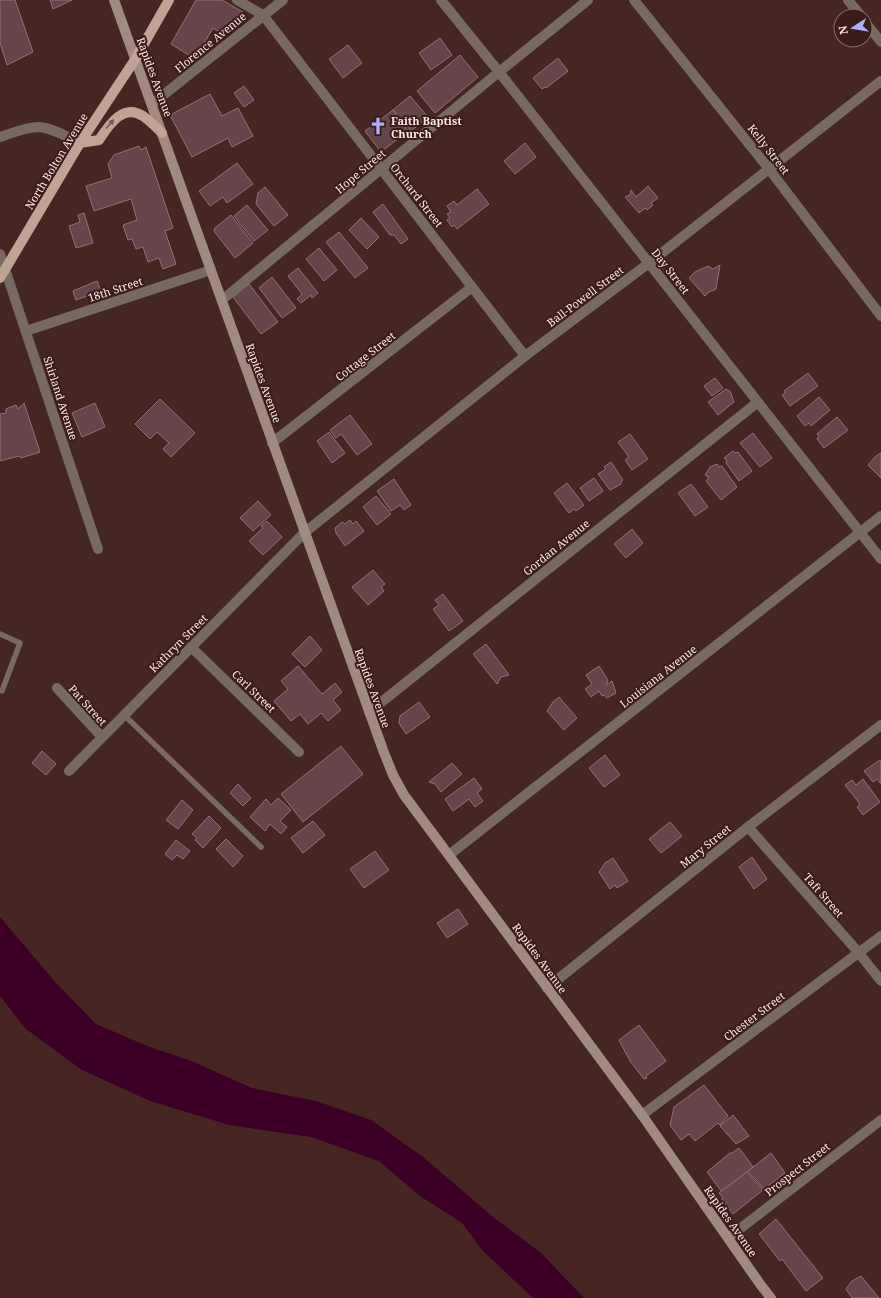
<svg xmlns="http://www.w3.org/2000/svg" width="881" height="1298" font-family="'Noto Serif',serif">
  <style>
    .water { fill: #3a0025 }
    .building { fill: #65444a; stroke: #947076 }
    .lines { fill: none; stroke-linecap: round; stroke-linejoin: round }
    .service { stroke: #786a63; stroke-width: 5.5 }
    .minor { stroke: #786a63; stroke-width: 10 }
    .tertiary { stroke: #786a63; stroke-width: 10 }
    .secondary { stroke: #a18a7f; stroke-width: 10 }
    .primary { stroke: #c0a394; stroke-width: 10 }
    .oneway { fill: #765950 }
    .labels { text-anchor: middle; dominant-baseline: central; stroke-width: 4; stroke-linejoin: round; paint-order: stroke }
    .street-label { font-size: 11px; fill: #fee8e5; stroke: #3a1c19 }
    .poi-label { font-size: 11px; font-weight: bold; fill: #fee8e5; stroke: #3a1c19; text-anchor: start }
  </style>
  <rect width="100%" height="100%" fill="#452622"/>
  <!-- water -->
  <path class="water" d="M0,917L56,983L96,1024L147,1046L189,1060L252,1088L316,1101L371,1120L423,1157L493,1217L540,1252L584,1298H533L483,1251L462,1223L420,1196L379,1161L311,1137L229,1125L150,1101L82,1070L26,1029L0,996Z"/>
  <!-- building -->
  <g class="building">
    <path d="M0,0H15L33,52L7,65L0,43Z"/>
    <path d="M50,0H72L53,9Z"/>
    <path d="M196,0H222L243,12L222,30L221,33L213,28L195,59L171,44Z"/>
    <path d="M440,38L452,55L431,70L419,53Z"/>
    <path d="M348,45L362,63L343,78L329,59Z"/>
    <path d="M460,55L478,77L435,113L417,91Z"/>
    <path d="M558,58L568,71L546,88L545,87L542,89L533,78Z"/>
    <path d="M244,86L254,100L244,107L234,93Z"/>
    <path d="M210,94L222,116L238,108L253,136L232,147L228,138L192,157L170,115Z"/>
    <path d="M410,96L428,117L411,131L393,110Z"/>
    <path d="M393,110L408,131L381,152L365,131Z"/>
    <path d="M525,143L536,157L515,174L504,161Z"/>
    <path d="M139,146L141,150L146,147L173,228L165,231L176,264L163,269L159,258L148,262L143,247L136,249L132,239L128,240L123,225L137,220L131,199L94,211L86,186L112,178L108,164L114,155Z"/>
    <path d="M237,163L253,184L227,203L223,197L210,206L199,191Z"/>
    <path d="M648,186L658,198L651,203L653,205L647,210L645,208L639,213L625,197L630,195L631,190L636,197Z"/>
    <path d="M265,187L288,215L274,226L256,204L258,193Z"/>
    <path d="M477,189L489,204L457,229L454,225L452,227L447,220L450,218L447,214L451,212L447,206L454,201L457,205Z"/>
    <path d="M383,204L408,239L401,244L394,235H390L373,212Z"/>
    <path d="M247,205L268,230L254,241L234,216Z"/>
    <path d="M84,213L93,243L76,248L69,226L80,222L78,215Z"/>
    <path d="M231,215L253,243L235,258L214,231L215,228Z"/>
    <path d="M361,218L379,237L367,249L349,230Z"/>
    <path d="M339,232L368,268L355,278L326,242Z"/>
    <path d="M319,248L337,270L324,281L306,259Z"/>
    <path d="M720,265L716,289L709,292L705,296L689,278L695,272L708,266L713,269Z"/>
    <path d="M298,268L318,293L312,298L311,295L301,303L297,299L302,294L288,276Z"/>
    <path d="M272,277L296,308L282,318L259,288Z"/>
    <path d="M97,281L101,291L76,300L73,291Z"/>
    <path d="M249,284L278,322L261,334L233,297Z"/>
    <path d="M808,373L818,386L790,406L782,395L785,393L784,391Z"/>
    <path d="M715,378L723,388L712,396L704,386Z"/>
    <path d="M726,389L730,391L734,402L718,415L708,402Z"/>
    <path d="M819,397L830,410L811,426L809,423L805,426L797,416Z"/>
    <path d="M160,399L195,433L171,457L163,449L169,443L157,432L150,439L135,424Z"/>
    <path d="M24,403L40,452L21,458L19,456L0,461V414L6,413V409L16,405L18,409Z"/>
    <path d="M95,403L105,427L82,437L72,413Z"/>
    <path d="M350,415L372,444L357,455L341,434L336,438L330,430Z"/>
    <path d="M837,417L848,430L824,448L817,439L819,436L817,434Z"/>
    <path d="M329,432L345,453L332,463L317,441Z"/>
    <path d="M753,433L772,458L760,467L740,443Z"/>
    <path d="M630,434L648,459L632,470L625,460L629,457L618,442Z"/>
    <path d="M733,451L735,453L738,452L752,471L739,481L726,463L727,460L724,458Z"/>
    <path d="M881,453V478L868,465L876,456Z"/>
    <path d="M611,462L623,480L621,482V484L610,490L598,474L606,469L604,467Z"/>
    <path d="M717,464L719,467L722,466L737,487L721,500L706,481L709,477L705,475L710,467Z"/>
    <path d="M594,478L603,491L589,501L580,488Z"/>
    <path d="M394,479L411,505L404,510L400,505L391,511L377,491Z"/>
    <path d="M567,483L584,505L576,511L574,509L569,513L554,493Z"/>
    <path d="M691,484L708,507L695,516L678,493Z"/>
    <path d="M376,496L391,514L377,525L363,507Z"/>
    <path d="M258,501L271,515L253,531L240,518Z"/>
    <path d="M350,520L353,524L356,521L364,531L345,546L336,533L335,528L342,522L345,524Z"/>
    <path d="M267,521L282,537L263,555L249,541L263,528L261,526Z"/>
    <path d="M632,529L643,543L626,558L614,544Z"/>
    <path d="M373,570L385,584L381,587L384,591L368,605L352,587Z"/>
    <path d="M443,594L463,621L449,631L433,609L439,605L435,600Z"/>
    <path d="M310,636L322,650L305,667L292,654Z"/>
    <path d="M486,644L509,675L501,677L497,684L473,654Z"/>
    <path d="M298,666L322,694L335,683L342,692L333,700L341,710L328,721L321,713L308,724L300,714L291,721L274,701L288,689L281,681Z"/>
    <path d="M599,666L608,680L606,685L612,681L616,693L607,698L604,695L602,696L599,691L591,697L585,689L592,684L586,675Z"/>
    <path d="M559,697L577,718L564,730L547,711L553,702Z"/>
    <path d="M419,702L430,717L406,734L399,723L400,716Z"/>
    <path d="M341,746L363,774L303,822L281,794Z"/>
    <path d="M42,751L56,764L46,775L32,763Z"/>
    <path d="M605,755L620,775L604,787L589,768Z"/>
    <path d="M880,760L881,761V784L877,779L873,782L864,771Z"/>
    <path d="M452,763L462,774L441,792L435,784L429,782Z"/>
    <path d="M474,778L482,789L477,793L483,801L475,807L469,799L453,811L445,799Z"/>
    <path d="M863,779L880,802L863,815L857,807L860,804L845,785L852,780L856,785Z"/>
    <path d="M238,784L251,798L243,806L230,793Z"/>
    <path d="M278,798L291,810L280,821L287,827L281,834L270,824L265,831L250,817L266,799L271,805Z"/>
    <path d="M182,800L193,810L178,829L166,820Z"/>
    <path d="M209,816L221,828L203,848L195,840L197,838L192,834Z"/>
    <path d="M313,821L325,835L303,853L291,838Z"/>
    <path d="M670,822L682,836L661,853L649,839Z"/>
    <path d="M226,839L243,856L233,867L216,849Z"/>
    <path d="M176,840L190,851L183,859L177,855L172,860L165,854Z"/>
    <path d="M375,851L389,870L364,888L350,869Z"/>
    <path d="M752,857L767,879L754,889L739,867Z"/>
    <path d="M613,858L628,881L617,888L615,885L610,889L599,872L605,863Z"/>
    <path d="M458,909L468,924L447,938L437,923Z"/>
    <path d="M639,1025L666,1061L646,1076L647,1078L644,1079L630,1061L619,1040Z"/>
    <path d="M704,1085L728,1116L720,1125L718,1123L695,1141L689,1134L681,1140L670,1125L674,1107Z"/>
    <path d="M733,1115L749,1136L736,1144L720,1126Z"/>
    <path d="M739,1148L753,1167L722,1192L707,1172L730,1153H732Z"/>
    <path d="M771,1153L785,1173L764,1189L748,1171Z"/>
    <path d="M747,1172L763,1190L733,1214L722,1200L723,1198L719,1193Z"/>
    <path d="M776,1219L823,1278L806,1291L782,1259L780,1261L759,1234Z"/>
    <path d="M861,1276L879,1298H852L846,1289L852,1281Z"/>
  </g>
  <g class="lines">
    <!-- service -->
    <g class="service">
      <path d="M0,634L20,643L2,691"/>
      <path d="M124,715L261,847"/>
    </g>
    <!-- minor -->
    <g class="minor">
      <path d="M237,0L263,15L525,356"/>
      <path d="M441,0L499,72L881,559"/>
      <path d="M634,0L769,169L881,316"/>
      <path d="M848,0L861,16"/>
      <path d="M865,22L881,42"/>
      <path d="M152,104L283,0"/>
      <path d="M0,137C12,133 26,127 39,127C53,128 67,137 80,143"/>
      <path d="M0,254L98,549"/>
      <path d="M222,300L499,72L588,0"/>
      <path d="M26,331L211,270"/>
      <path d="M272,443L472,287"/>
      <path d="M191,647L299,752"/>
      <path d="M57,688L102,737"/>
      <path d="M369,712L758,402"/>
      <path d="M69,771L304,533L525,356L649,263L881,81"/>
      <path d="M748,827L859,953L881,981"/>
      <path d="M449,855L881,516"/>
      <path d="M547,988L748,827L881,725"/>
      <path d="M728,1238L881,1120"/>
    </g>
    <!-- tertiary -->
    <path class="tertiary" d="M642,1115L881,936"/>
    <!-- secondary -->
    <path class="secondary" d="M114,0L383,750L393,775L404,795L642,1115L760,1284L771,1298"/>
    <!-- primary -->
    <g class="primary">
      <path d="M80,143L99,140C109,125 123,103 143,116C150,121 156,127 162,133"/>
      <path d="M0,278L80,143L136,58L169,0"/>
    </g>
  </g>
  <!-- one-way arrows -->
  <defs><path id="oneway-solid" d="M-6-.8H1V-3.2L6.5 0L1 3.2V.8H-6Z"/></defs>
  <use class="oneway" href="#oneway-solid" transform="translate(110 124) rotate(-50)"/>
  <!-- icons -->
  <defs>
    <g id="church-bare" transform="scale(1.38)"><path d="M-1.2-6h2.4v3.5h3.3v2.4h-3.3V6h-2.4V-.1h-3.3v-2.4h3.3Z" fill="#b0aefa" stroke="#3a1c19" stroke-width="2.5" paint-order="stroke"/></g>
  </defs>
  <g fill-rule="evenodd">
    <use href="#church-bare" x="378" y="126"/>
  </g>
  <g class="labels">
    <!-- street labels -->
    <g class="street-label">
      <text transform="translate(210 42) rotate(-39)">Florence Avenue</text>
      <text transform="translate(155 77) rotate(70)">Rapides Avenue</text>
      <text transform="translate(769 149) rotate(52)">Kelly Street</text>
      <text transform="translate(56 161) rotate(-59)">North Bolton Avenue</text>
      <text transform="translate(360 171) rotate(-40)">Hope Street</text>
      <text transform="translate(417 195) rotate(52)">Orchard Street</text>
      <text transform="translate(671 271) rotate(52)">Day Street</text>
      <text transform="translate(115 289) rotate(-18)">18th Street</text>
      <text transform="translate(585 296) rotate(-37)">Ball-Powell Street</text>
      <text transform="translate(365 356) rotate(-38)">Cottage Street</text>
      <text transform="translate(264 383) rotate(70)">Rapides Avenue</text>
      <text transform="translate(61 398) rotate(72)">Shirland Avenue</text>
      <text transform="translate(556 547) rotate(-39)">Gordan Avenue</text>
      <text transform="translate(178 643) rotate(-45)">Kathryn Street</text>
      <text transform="translate(658 676) rotate(-38)">Louisiana Avenue</text>
      <text transform="translate(373 688) rotate(70)">Rapides Avenue</text>
      <text transform="translate(254 691) rotate(44)">Carl Street</text>
      <text transform="translate(88 705) rotate(48)">Pat Street</text>
      <text transform="translate(705 846) rotate(-39)">Mary Street</text>
      <text transform="translate(824 895) rotate(49)">Taft Street</text>
      <text transform="translate(540 958) rotate(54)">Rapides Avenue</text>
      <text transform="translate(754 1016) rotate(-37)">Chester Street</text>
      <text transform="translate(797 1169) rotate(-38)">Prospect Street</text>
      <text transform="translate(731 1221) rotate(55)">Rapides Avenue</text>
    </g>
    <!-- poi labels -->
    <g class="poi-label">
      <text x="391" y="120">Faith Baptist<tspan x="391" dy="13">Church</tspan></text>
    </g>
  </g>
  <!-- north arrow -->
  <g transform="translate(853 28) rotate(258)"><circle r="19" fill="#3a1c19" stroke="#886e6b"/>
  <path d="M0-3L7 15L0 10L-7 15Z" fill="#b0aefa"/>
  <text y="-6" font-size="11" font-weight="bold" text-anchor="middle" fill="#fee8e5">N</text>
  </g>
</svg>
